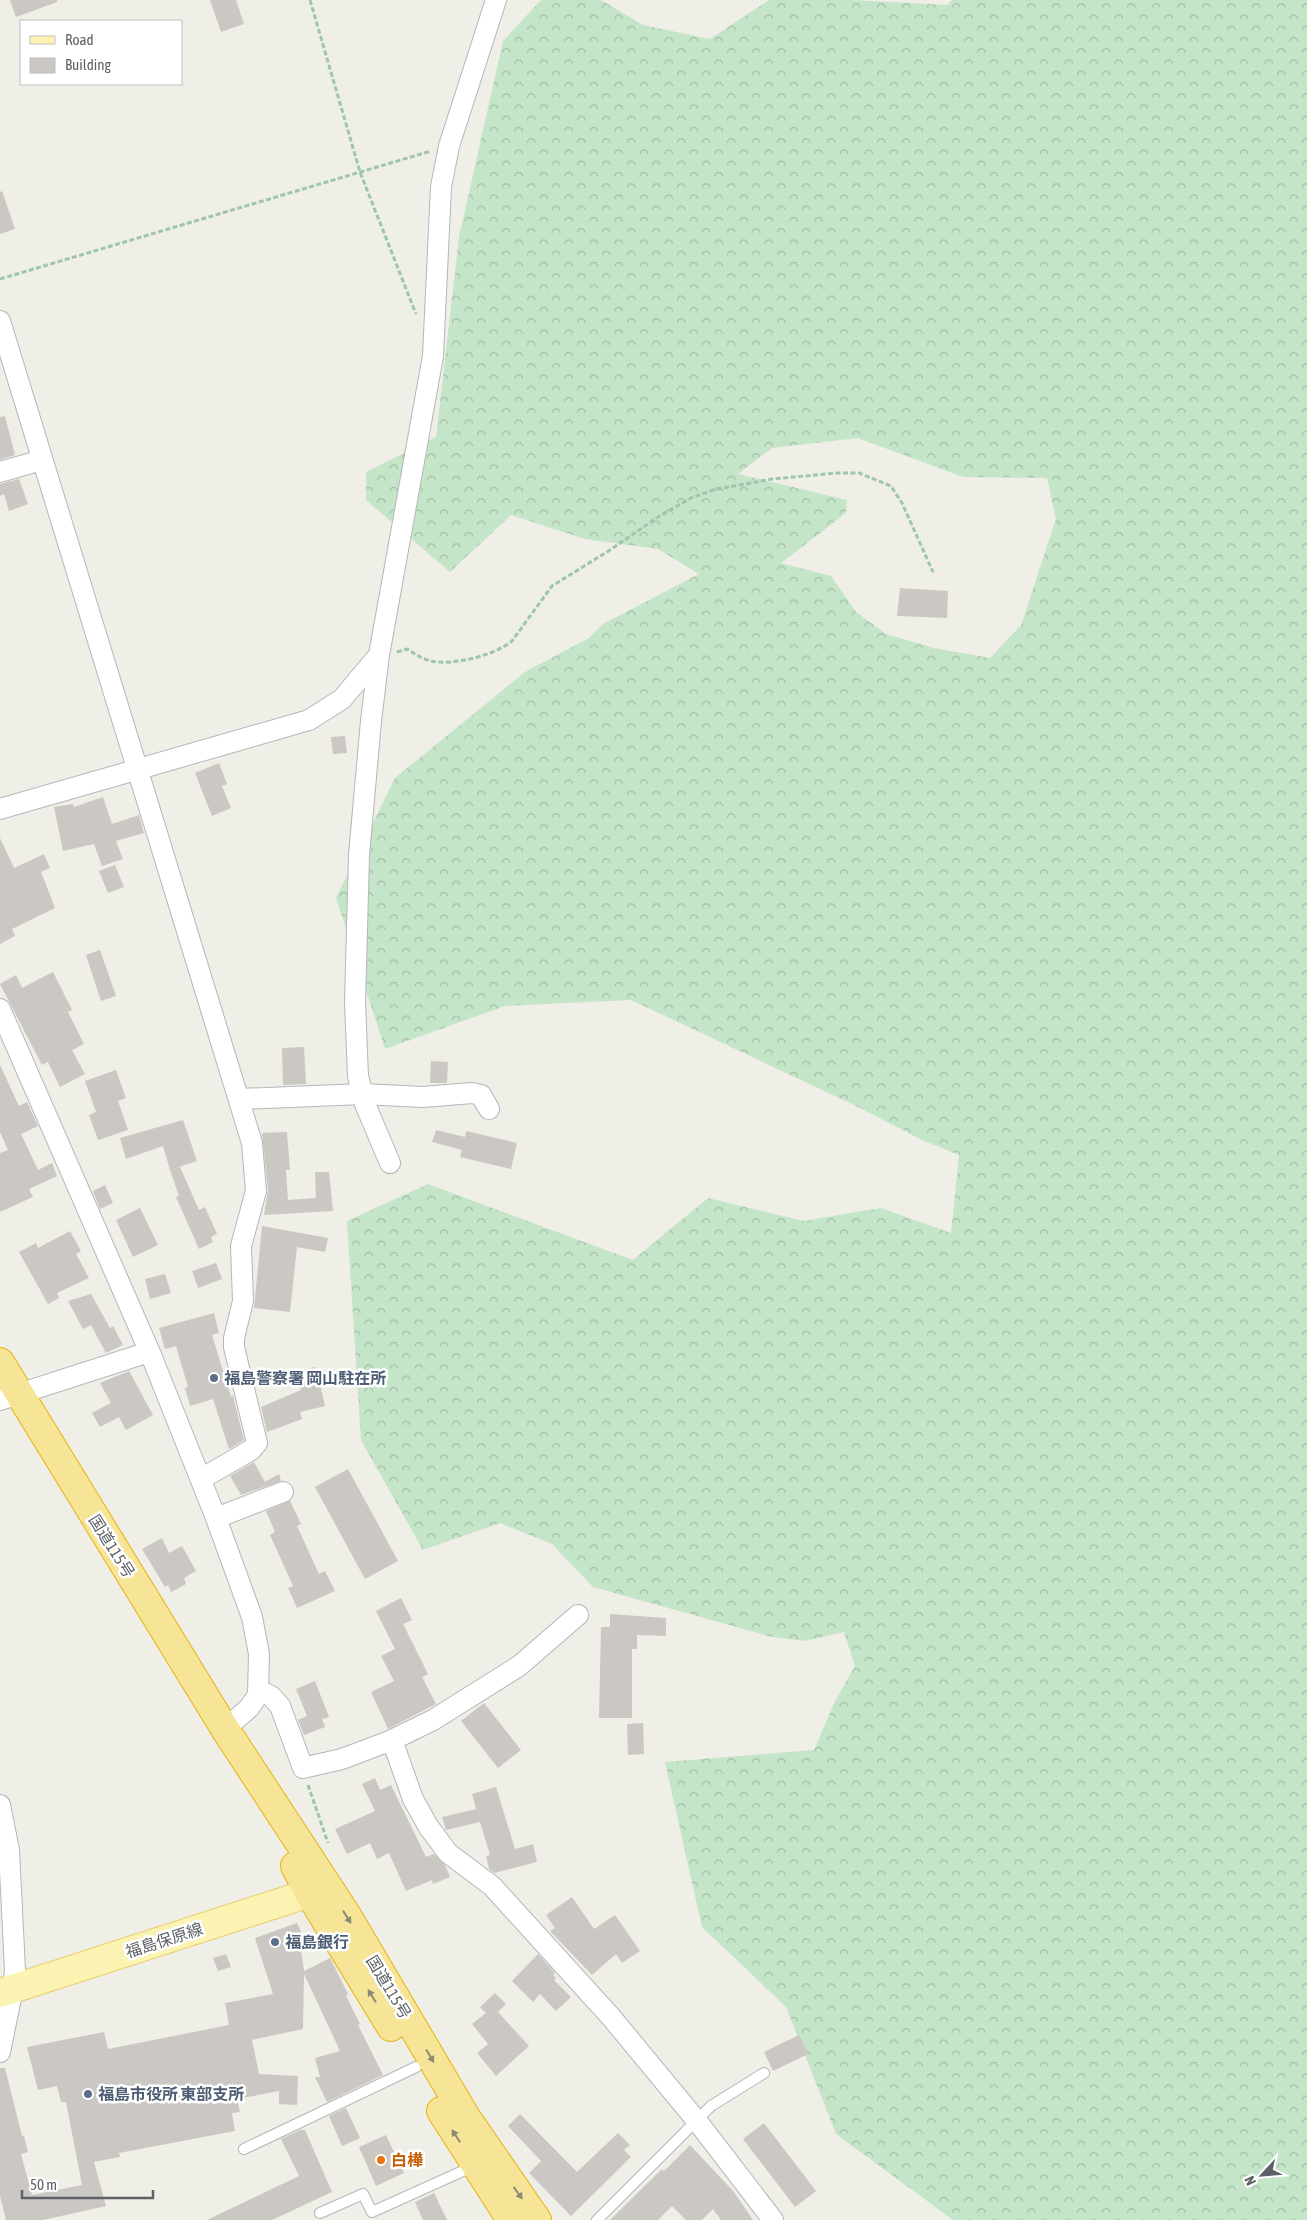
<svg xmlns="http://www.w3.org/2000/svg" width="1307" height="2220" font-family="'Asap Condensed','Noto Sans JP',sans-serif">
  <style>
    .forest { fill: url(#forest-crowns); fill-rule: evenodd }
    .building { fill: #cbc8c4 }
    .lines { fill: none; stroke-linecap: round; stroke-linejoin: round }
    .lane-casing { stroke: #b4b6ba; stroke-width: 12 }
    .street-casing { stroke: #b4b6ba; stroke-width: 22 }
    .primary-casing { stroke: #e9cd67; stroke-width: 30 }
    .highway-casing { stroke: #e7b30f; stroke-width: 30 }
    .path { stroke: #9ec6ad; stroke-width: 3; stroke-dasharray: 5 2.5; stroke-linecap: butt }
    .lane { stroke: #fff; stroke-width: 10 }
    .street { stroke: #fff; stroke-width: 20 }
    .primary { stroke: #faf3b1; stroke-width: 28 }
    .highway { stroke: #f6e597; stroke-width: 28 }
    .oneway { fill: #8c8975 }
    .service-dot { fill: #5c6f8a; stroke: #fff; stroke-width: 2 }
    .food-dot { fill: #e8710a; stroke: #fff; stroke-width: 2 }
    .labels { text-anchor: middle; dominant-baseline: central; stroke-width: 5; stroke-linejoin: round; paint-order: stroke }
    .service-label { font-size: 16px; font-weight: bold; fill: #4e5e75; stroke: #fff; text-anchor: start }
    .street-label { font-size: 16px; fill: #5e6166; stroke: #fff }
    .food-label { font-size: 16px; font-weight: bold; fill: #c56008; stroke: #fff; text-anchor: start }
  </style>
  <defs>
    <pattern id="forest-crowns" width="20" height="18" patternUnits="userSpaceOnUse" patternTransform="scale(1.25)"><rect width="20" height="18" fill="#c5e5c8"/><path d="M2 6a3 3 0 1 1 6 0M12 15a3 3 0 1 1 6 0" fill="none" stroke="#a3bda6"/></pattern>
  </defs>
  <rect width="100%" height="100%" fill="#efeee7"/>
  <!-- forest -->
  <path class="forest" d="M541,0H601L643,25L710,39L769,0H851L948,5L952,0H1307V2220H953L836,2134L786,2007L702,1927L665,1762L814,1750L835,1701L855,1666L844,1632L805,1641L772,1637L593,1587L552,1544L500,1523L423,1550L361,1440L347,1221L428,1184L633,1260L708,1198L803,1221L881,1208L951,1233L959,1155L922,1140L854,1105L631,1000L505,1006L385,1049L336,898L395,778L525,672L589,638L603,624L699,574L658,549L585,539L511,515L450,572L366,500V472L436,437L459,237L503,41ZM858,438L963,477L1047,478L1056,519L1021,625L990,658L934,648L886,634L856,612L831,576L781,563L846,513L847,500L738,474L772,448Z"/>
  <!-- building -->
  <g class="building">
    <path d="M10,0H57V2L16,17Z"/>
    <path d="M210,0H236L244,24L221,32Z"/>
    <path d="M2,191L15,229L0,234V192Z"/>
    <path d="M5,416L15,455L0,460V417Z"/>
    <path d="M19,479L28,504L9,511L4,494L0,496V484Z"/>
    <path d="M900,588L948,591L947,618L897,616Z"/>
    <path d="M345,736L347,753L333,754L331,737Z"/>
    <path d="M219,763L227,784L222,786L231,808L212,816L195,773Z"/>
    <path d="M103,797L112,824L139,815L144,833L116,841L123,859L102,866L94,844L63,851L54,807L73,804L74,807Z"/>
    <path d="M0,838L14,868L44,854L50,868L41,872L55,908L12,929L15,936L0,944Z"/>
    <path d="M115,865L124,887L108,893L99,871Z"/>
    <path d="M100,950L116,996L101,1001L86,955Z"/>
    <path d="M53,972L72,1010L68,1012L84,1044L72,1050L85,1074L60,1087L48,1062L42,1065L0,984L16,975L22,988Z"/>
    <path d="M304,1047L306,1084L283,1085L282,1048Z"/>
    <path d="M431,1061L448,1062L447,1083H430Z"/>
    <path d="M0,1065L19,1106L27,1102L38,1126L21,1134L38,1170L52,1163L57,1176L29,1189L33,1197L0,1212V1153L8,1150L0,1132Z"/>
    <path d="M116,1070L126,1098L118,1101L128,1130L98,1140L89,1115L96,1112L85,1081Z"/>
    <path d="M183,1120L197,1161L170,1170L163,1146L126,1159L120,1138Z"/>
    <path d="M436,1130L465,1137L466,1131L517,1143L511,1169L460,1157L462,1150L432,1142Z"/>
    <path d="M287,1132L290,1170H286L288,1200L316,1198L315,1172H329L333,1211L264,1215L268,1190L262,1133Z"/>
    <path d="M180,1167L199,1210L205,1207L217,1234L211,1237L213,1242L199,1249L176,1197L179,1196L170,1170Z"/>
    <path d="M105,1185L113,1203L100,1209L93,1191Z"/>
    <path d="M140,1208L158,1245L133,1257L116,1220Z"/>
    <path d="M262,1226L328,1238L325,1252L297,1247L290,1312L254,1308Z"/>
    <path d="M70,1231L81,1251L76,1254L89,1278L57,1293L59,1298L48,1304L19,1252L36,1243L38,1248Z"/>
    <path d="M216,1263L222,1279L198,1288L192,1271Z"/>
    <path d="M165,1274L171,1293L150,1299L145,1279Z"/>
    <path d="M91,1294L110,1328L113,1326L123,1345L106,1353L91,1325L83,1329L68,1301Z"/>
    <path d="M214,1313L219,1333L212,1335L231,1397L233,1396L244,1440L229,1449L213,1399L190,1406L185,1388L188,1387L176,1346L165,1349L159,1328Z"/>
    <path d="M316,1367L325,1406L300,1412L302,1419L267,1432L261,1407L301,1390L296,1371Z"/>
    <path d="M129,1371L153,1415L126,1430L119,1417L100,1427L92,1413L111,1403L100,1383Z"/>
    <path d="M254,1462L265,1482L279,1474L281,1481L241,1495L230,1476Z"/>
    <path d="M348,1469L398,1561L365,1579L315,1487Z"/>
    <path d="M290,1501L301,1524L297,1526L319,1574L325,1571L335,1591L297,1608L288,1588L293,1586L270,1535L275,1532L266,1511Z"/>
    <path d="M162,1538L169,1553L182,1546L196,1571L184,1578L186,1584L171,1592L168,1585L165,1587L142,1549Z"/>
    <path d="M401,1598L412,1620L403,1624L428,1674L422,1677L436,1704L388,1729L371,1692L394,1681L381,1656L395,1649L376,1611Z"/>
    <path d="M610,1614L666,1618V1636L637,1635V1649H632V1718H599L601,1627H610Z"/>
    <path d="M315,1681L329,1717L322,1719L325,1727L304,1735L298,1720L307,1716L296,1689Z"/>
    <path d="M484,1703L521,1750L498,1768L461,1721Z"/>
    <path d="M643,1723L644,1754L628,1755L627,1724Z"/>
    <path d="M375,1778L380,1790L391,1785L426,1857L434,1854L445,1865L450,1877L433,1884L432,1880L406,1891L389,1853L377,1859L370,1843L347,1854L335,1829L375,1811L362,1784Z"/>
    <path d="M496,1787L515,1849L533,1844L537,1862L494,1873L489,1869L486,1856L490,1855L480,1822L446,1830L442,1817L476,1809L472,1794Z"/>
    <path d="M572,1897L594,1929L615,1915L640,1951L622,1963L616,1954L592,1975L550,1931L555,1928L546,1915Z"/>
    <path d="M297,1923L305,1940L300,1943L304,1971L330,1958L348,1994L346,1996L360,2024L358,2025L383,2075L327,2102L315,2077H320L315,2058L340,2051L304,1974L303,2029L252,2040L259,2074L298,2076L297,2105L279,2104V2091L237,2099L240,2112L232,2113L235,2131L119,2153L120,2157L94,2162L106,2206L43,2220H6L0,2196V2068H5L22,2136H24L28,2152L21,2154L32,2195L82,2185L66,2102H61L57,2086L38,2090L27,2047L104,2032L108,2049L229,2025L225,2003L273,1994L255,1938Z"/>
    <path d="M226,1954L231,1967L218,1971L213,1958Z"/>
    <path d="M538,1954L555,1973L553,1975L556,1978L554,1980L571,1997L556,2011L540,1994L533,2002L512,1981Z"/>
    <path d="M495,1993L506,2004L498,2012L529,2046L496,2076L477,2053L488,2044L472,2024L486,2013L480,2007Z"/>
    <path d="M799,2035L808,2054L773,2071L764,2052Z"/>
    <path d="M346,2108L360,2138L342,2146L329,2116Z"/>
    <path d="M520,2114L577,2172L618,2133L630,2145L624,2150L631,2157L571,2216L529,2173L541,2161L508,2126Z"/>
    <path d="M764,2123L816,2191L795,2207L743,2139Z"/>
    <path d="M300,2130H305L332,2192L272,2220H207L299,2176L281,2139Z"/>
    <path d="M386,2135L404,2173L376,2186L359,2147Z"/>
    <path d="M690,2145L734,2192L753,2220H721L713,2209L702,2220H686L672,2206L658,2220H610L662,2169L664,2171Z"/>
    <path d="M434,2193L447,2220H423L415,2202Z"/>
  </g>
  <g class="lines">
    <!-- lane casing -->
    <g class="lane-casing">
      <g id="lane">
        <path d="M244,2149L416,2067"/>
        <path d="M320,2213L363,2194L372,2212L474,2166"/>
        <path d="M597,2220L711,2106L764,2073"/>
      </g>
    </g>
    <!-- street casing -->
    <g class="street-casing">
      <g id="street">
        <path d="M0,321L252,1143L256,1191L241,1246L243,1301L234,1338V1347L257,1443L251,1450L201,1479"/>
        <path d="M0,472L42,460"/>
        <path d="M379,655L371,721L359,855L355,1003L358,1076L365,1104L390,1163"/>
        <path d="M0,809L309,720L342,699L379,655L433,356L441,187L449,146L496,0"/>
        <path d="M0,1009L151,1355L216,1518L252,1617L259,1654L258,1695L249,1708L225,1729"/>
        <path d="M239,1099L363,1094L423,1097L472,1093L481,1095L489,1109"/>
        <path d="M0,1400L149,1352"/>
        <path d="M216,1518L283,1492"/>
        <path d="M259,1690L271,1696L280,1706L303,1768L342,1759L392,1740L433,1720L519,1666L578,1615"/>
        <path d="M392,1740L413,1799L428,1826L448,1853L492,1886L611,2017L697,2121L773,2220"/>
        <path d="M0,1805L9,1850L15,1970L13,1988L0,2052"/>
      </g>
    </g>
    <!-- primary casing -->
    <g class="primary-casing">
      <path id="primary" d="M0,1993L328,1887"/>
    </g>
    <!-- highway casing -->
    <g class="highway-casing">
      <g id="highway">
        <path d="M0,1362L225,1729L348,1917L466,2117L537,2220"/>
        <path d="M295,1866L309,1893L391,2027"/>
        <path d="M441,2111L511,2220"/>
      </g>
    </g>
    <!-- path -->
    <g class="path">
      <path d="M310,0L360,172L416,314"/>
      <path d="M0,279L431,151"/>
      <path d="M397,652L407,649C415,654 422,659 431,661C452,666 496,655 512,641L552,586L610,550L658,517L691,498L713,490L772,479L837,473H859L891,486L902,503L933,572"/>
      <path d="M308,1785L328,1843"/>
    </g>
    <!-- lane -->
    <use href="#lane" class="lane"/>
    <!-- street -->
    <use href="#street" class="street"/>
    <!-- primary -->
    <use href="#primary" class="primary"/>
    <!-- highway -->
    <use href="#highway" class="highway"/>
  </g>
  <!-- one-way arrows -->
  <defs><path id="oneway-solid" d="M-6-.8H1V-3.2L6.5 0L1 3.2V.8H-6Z" transform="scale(1.25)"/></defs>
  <g class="oneway">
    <use href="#oneway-solid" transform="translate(347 1917) rotate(58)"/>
    <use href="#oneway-solid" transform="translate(372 1996) rotate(-122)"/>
    <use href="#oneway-solid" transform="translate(430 2056) rotate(59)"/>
    <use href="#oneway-solid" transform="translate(456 2136) rotate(-123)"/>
    <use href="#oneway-solid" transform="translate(518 2193) rotate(54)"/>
  </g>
  <!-- markers -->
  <g class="service-dot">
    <circle cx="214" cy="1378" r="5"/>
    <circle cx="275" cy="1942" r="5"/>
    <circle cx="88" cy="2094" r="5"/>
  </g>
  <circle class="food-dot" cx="381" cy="2160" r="5"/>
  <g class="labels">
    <!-- service labels -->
    <g class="service-label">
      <text x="224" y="1378">福島警察署 岡山駐在所</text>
      <text x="285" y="1942">福島銀行</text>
      <text x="98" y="2094">福島市役所 東部支所</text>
    </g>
    <!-- street labels -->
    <g class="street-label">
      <text transform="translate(112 1546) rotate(58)">国道115号</text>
      <text transform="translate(164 1940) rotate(-18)">福島保原線</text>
      <text transform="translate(389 1987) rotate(59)">国道115号</text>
    </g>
    <!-- food labels -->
    <g class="food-label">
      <text x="391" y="2160">白樺</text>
    </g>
  </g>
  <!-- legend -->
  <rect x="20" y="20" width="162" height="65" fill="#ffffff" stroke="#bfc0c2"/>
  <rect x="30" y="36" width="25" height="8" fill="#faf3b1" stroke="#bfc0c2"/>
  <text x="65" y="45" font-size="15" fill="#5e6166">Road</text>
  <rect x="30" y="58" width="25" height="15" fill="#cbc8c4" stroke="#bfc0c2"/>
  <text x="65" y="70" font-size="15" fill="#5e6166">Building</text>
  <!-- north arrow -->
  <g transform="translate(1262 2175) rotate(244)" stroke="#ffffff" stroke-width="4" paint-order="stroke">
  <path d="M0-4L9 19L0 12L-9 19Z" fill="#5e6166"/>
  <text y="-8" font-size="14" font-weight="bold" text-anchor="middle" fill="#5e6166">N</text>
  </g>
  <!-- scale -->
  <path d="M22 2190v8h131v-8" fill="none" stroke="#5e6166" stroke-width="2.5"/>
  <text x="30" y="2190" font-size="15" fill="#5e6166" stroke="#ffffff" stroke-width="4" paint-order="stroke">50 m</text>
</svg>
